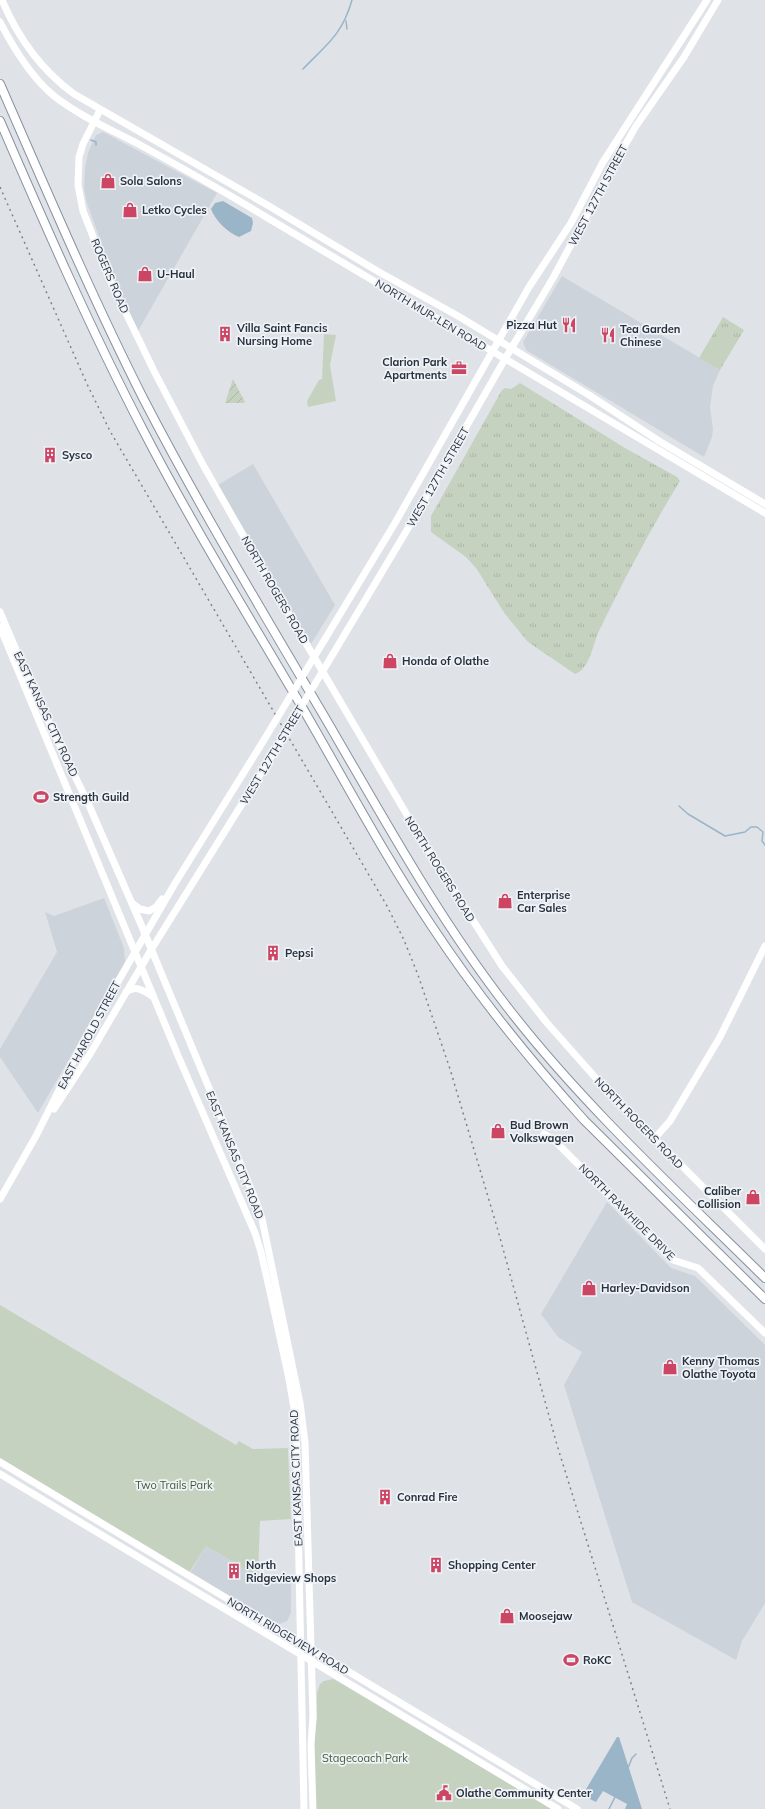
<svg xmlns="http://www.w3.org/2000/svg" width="765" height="1809" font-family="Mulish,sans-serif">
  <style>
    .built { fill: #cdd3da }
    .grass { fill: url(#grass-tufts) }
    .park { fill: #c6d2c0 }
    .garden { fill: url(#garden-furrows) }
    .water { fill: #9ab4c8 }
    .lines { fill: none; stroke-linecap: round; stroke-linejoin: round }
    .stream { stroke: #9ab4c8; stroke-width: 1.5 }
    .highway-casing { stroke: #87929f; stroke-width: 10 }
    .secondary { stroke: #fff; stroke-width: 7 }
    .highway { stroke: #fff; stroke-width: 8 }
    .rail { stroke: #798492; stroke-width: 1.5; stroke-dasharray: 2 4; stroke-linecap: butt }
    .secondary-bridge { stroke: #fff; stroke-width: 7 }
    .labels { text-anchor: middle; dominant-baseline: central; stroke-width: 3.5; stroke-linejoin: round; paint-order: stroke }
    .poi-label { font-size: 11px; font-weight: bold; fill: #28323f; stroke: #eff2f6; text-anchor: start }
    .street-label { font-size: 11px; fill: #28323f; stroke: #eff2f6 }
    .park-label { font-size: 11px; fill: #3f5b36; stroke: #eff2f6 }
  </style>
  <defs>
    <pattern id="grass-tufts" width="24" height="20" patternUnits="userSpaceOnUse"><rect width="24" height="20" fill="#c6d2c0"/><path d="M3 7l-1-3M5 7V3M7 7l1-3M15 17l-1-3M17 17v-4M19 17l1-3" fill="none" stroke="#aab5a6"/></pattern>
    <pattern id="garden-furrows" width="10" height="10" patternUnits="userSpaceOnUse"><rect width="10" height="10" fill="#c6d2c0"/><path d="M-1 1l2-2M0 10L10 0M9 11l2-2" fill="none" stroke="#aab5a6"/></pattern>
  </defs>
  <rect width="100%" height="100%" fill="#dfe3e8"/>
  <!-- built -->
  <g class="built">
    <path d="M103,132L217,193L138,331L114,279L87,203L84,189L85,168L88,153L96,135Z"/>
    <path d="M562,276L720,370L713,386L710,407L713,429L712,437L704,457L526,350L523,342Z"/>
    <path d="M253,464L335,605L311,644L218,485Z"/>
    <path d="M104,898L124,948L125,962L38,1113L0,1057V1049L57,952L45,912L54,916Z"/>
    <path d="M607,1202L671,1268L695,1276L765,1345V1603L742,1641L736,1660L632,1602L564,1385L582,1352L558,1337L541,1314Z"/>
    <path d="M206,1546L266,1581H291V1613L287,1621L280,1624L270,1621L190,1573Z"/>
  </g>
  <!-- grass -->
  <g class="grass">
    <path d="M723,317L744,330L720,370L699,358Z"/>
    <path d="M520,383L625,448L677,477L680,481C650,530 623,581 598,633C593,645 589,670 575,674L528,642L505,614L476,568L466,557L431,532V516L502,390L505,388L511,389Z"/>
  </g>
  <!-- park -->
  <g class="park">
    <path d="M324,334L336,335L330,365L336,401L308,407L307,401L319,380L322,379Z"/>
    <path d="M718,335L731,343L716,367L704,359Z"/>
    <path d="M0,1305L236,1445L239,1441L253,1449L288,1448L291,1519L260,1521L258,1573L266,1581L206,1546L189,1573L0,1458Z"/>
    <path d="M333,1679L337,1681L552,1809H315L314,1739L317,1719V1693L320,1684L324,1681Z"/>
  </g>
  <!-- garden -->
  <path class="garden" d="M233,379L245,402L244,403H225Z"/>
  <!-- water -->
  <g class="water">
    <path d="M223,201L252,218L253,223L251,231L239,237C228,233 215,220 211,209L215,203Z"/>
    <path d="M617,1737H619L642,1809H625L627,1804L603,1791L596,1802L586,1797L585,1791Z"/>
  </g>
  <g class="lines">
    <!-- stream -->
    <g class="stream">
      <path d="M346,21L347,29"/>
      <path d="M303,69C327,44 342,35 352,0"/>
      <path d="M91,140L96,142V145"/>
      <path d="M679,806L688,814L725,836L745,832L751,827H757L763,832L762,841L765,845"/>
      <path d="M628,1768L632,1758L636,1754"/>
      <path d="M609,1809L615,1797"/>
    </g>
    <!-- highway casing -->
    <g class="highway-casing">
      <g id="highway">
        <path d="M0,84C46,189 91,295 143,398C199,506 262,611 324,716C382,815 437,917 508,1008C584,1106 677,1191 765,1278"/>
        <path d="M0,121C45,225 90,328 142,428C191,523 248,615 302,707C345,781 385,857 433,928C478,996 529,1059 584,1120L765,1299"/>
      </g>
    </g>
    <!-- secondary -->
    <g class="secondary">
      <path d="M2,0C18,38 40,69 74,94L269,206L379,272L458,316L589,395L659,441L765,504"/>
      <path d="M0,22C14,49 31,77 54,96C81,117 112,130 142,146C184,169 225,192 266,217C433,315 599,414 765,513"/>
      <path d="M100,110L83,144L79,157L78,185L83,211L110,280L154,371L202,463L264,572L420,837L502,966L547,1023L609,1093L765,1249"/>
      <path d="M0,612L35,694L88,803L140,922L258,1206L262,1219L300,1403L305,1443L313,1716L311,1745L313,1809"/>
      <path d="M0,627L179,1058L255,1233L261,1252L273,1305L289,1379L296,1420L304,1809"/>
      <path d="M325,639L395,523L529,287L571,223L603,162L707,0"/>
      <path d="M333,654L407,530L505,359L553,278L612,168L636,126L684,57L718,0"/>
      <path d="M132,903L140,909L149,911L156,907L162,899"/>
      <path d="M126,992C136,985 143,990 152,996"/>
      <path d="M54,1109L90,1054L151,950L268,762"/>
      <path d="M544,1134L553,1139L673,1260L698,1268L765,1333"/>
      <path d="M654,1139L670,1121L720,1037L765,946"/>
      <path d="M0,1199L36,1136L83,1042L174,885L259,748"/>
      <path d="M0,1462L577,1809"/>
      <path d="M0,1474C186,1585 372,1697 558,1809"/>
    </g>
    <!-- highway -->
    <use href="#highway" class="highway"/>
    <!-- rail -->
    <path class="rail" d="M0,187L87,384L110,431L387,906L404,940L418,975L450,1069L497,1227L557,1445L670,1809"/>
    <!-- secondary-bridge -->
    <g class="secondary-bridge">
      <path d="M259,748L325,639"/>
      <path d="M268,762L333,654"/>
    </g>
  </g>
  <!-- icons -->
  <defs>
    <g id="shop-bare" transform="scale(1.2)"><path d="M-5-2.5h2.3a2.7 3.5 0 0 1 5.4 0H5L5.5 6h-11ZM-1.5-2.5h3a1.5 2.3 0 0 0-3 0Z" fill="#cc4563" stroke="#eff2f6" stroke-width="2.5" paint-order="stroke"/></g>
    <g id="restaurant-bare" transform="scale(1.2)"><path d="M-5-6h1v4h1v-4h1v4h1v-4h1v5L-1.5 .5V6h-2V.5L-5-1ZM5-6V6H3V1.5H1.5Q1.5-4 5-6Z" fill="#cc4563" stroke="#eff2f6" stroke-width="2.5" paint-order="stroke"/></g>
    <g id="building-bare" transform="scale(1.2)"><path d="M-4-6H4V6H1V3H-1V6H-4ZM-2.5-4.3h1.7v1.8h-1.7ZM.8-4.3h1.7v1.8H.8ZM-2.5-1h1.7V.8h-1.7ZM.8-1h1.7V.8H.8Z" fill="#cc4563" stroke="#eff2f6" stroke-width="2.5" paint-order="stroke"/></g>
    <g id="office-bare" transform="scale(1.2)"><path d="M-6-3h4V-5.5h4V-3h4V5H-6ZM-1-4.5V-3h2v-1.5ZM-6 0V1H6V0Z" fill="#cc4563" stroke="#eff2f6" stroke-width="2.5" paint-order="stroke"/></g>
    <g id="stadium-bare" transform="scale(1.2)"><path d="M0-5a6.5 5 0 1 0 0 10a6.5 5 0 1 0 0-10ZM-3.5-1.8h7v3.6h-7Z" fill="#cc4563" stroke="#eff2f6" stroke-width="2.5" paint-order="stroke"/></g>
    <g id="civic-bare" transform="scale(1.2)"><path d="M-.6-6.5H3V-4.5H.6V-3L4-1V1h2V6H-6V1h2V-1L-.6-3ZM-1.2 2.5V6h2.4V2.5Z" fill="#cc4563" stroke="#eff2f6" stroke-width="2.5" paint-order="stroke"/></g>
  </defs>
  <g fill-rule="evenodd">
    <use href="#shop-bare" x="108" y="181"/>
    <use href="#shop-bare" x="130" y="210"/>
    <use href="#shop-bare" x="145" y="274"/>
    <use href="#restaurant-bare" x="569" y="325"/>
    <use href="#building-bare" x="225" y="334"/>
    <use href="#restaurant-bare" x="608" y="335"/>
    <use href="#office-bare" x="459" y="368"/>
    <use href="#building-bare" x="50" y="455"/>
    <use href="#shop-bare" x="390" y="661"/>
    <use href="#stadium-bare" x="41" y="797"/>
    <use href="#shop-bare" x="505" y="901"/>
    <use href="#building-bare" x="273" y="953"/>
    <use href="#shop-bare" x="498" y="1131"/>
    <use href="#shop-bare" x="753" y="1197"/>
    <use href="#shop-bare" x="589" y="1288"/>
    <use href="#shop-bare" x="670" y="1367"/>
    <use href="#building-bare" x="385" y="1497"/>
    <use href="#building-bare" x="436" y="1565"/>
    <use href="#building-bare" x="234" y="1571"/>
    <use href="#shop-bare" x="507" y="1616"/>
    <use href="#stadium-bare" x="571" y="1660"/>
    <use href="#civic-bare" x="444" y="1793"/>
  </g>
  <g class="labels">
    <!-- poi labels -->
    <g class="poi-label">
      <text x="120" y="181">Sola Salons</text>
      <text x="142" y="210">Letko Cycles</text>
      <text x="157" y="274">U-Haul</text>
      <text x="557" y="325" text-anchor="end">Pizza Hut</text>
      <text x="237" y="328">Villa Saint Fancis<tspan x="237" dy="13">Nursing Home</tspan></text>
      <text x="620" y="329">Tea Garden<tspan x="620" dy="13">Chinese</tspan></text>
      <text x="447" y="362" text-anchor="end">Clarion Park<tspan x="447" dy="13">Apartments</tspan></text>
      <text x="62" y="455">Sysco</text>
      <text x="402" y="661">Honda of Olathe</text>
      <text x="53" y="797">Strength Guild</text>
      <text x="517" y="895">Enterprise<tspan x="517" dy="13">Car Sales</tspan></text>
      <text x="285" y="953">Pepsi</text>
      <text x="510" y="1125">Bud Brown<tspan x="510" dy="13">Volkswagen</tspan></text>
      <text x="741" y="1191" text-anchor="end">Caliber<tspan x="741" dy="13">Collision</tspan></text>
      <text x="601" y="1288">Harley-Davidson</text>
      <text x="682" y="1361">Kenny Thomas<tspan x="682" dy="13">Olathe Toyota</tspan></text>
      <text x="397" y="1497">Conrad Fire</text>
      <text x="246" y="1565">North<tspan x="246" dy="13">Ridgeview Shops</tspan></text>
      <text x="448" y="1565">Shopping Center</text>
      <text x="519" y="1616">Moosejaw</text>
      <text x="583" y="1660">RoKC</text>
      <text x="456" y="1793">Olathe Community Center</text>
    </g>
    <!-- street labels -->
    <g class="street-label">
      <text transform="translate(598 195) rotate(-62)">WEST 127TH STREET</text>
      <text transform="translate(110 276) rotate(67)">ROGERS ROAD</text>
      <text transform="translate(431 315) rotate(31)">NORTH MUR-LEN ROAD</text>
      <text transform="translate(438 477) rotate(-60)">WEST 127TH STREET</text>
      <text transform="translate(275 590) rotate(60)">NORTH ROGERS ROAD</text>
      <text transform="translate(46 714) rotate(65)">EAST KANSAS CITY ROAD</text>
      <text transform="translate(272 755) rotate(-59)">WEST 127TH STREET</text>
      <text transform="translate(440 869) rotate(58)">NORTH ROGERS ROAD</text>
      <text transform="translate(89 1035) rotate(-62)">EAST HAROLD STREET</text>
      <text transform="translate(639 1123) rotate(46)">NORTH ROGERS ROAD</text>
      <text transform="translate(235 1155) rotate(68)">EAST KANSAS CITY ROAD</text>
      <text transform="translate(627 1212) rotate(45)">NORTH RAWHIDE DRIVE</text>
      <text transform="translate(296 1478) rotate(-92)">EAST KANSAS CITY ROAD</text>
      <text transform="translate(288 1636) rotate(31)">NORTH RIDGEVIEW ROAD</text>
    </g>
    <!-- park labels -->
    <g class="park-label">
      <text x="174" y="1485">Two Trails Park</text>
      <text x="365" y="1758">Stagecoach Park</text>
    </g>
  </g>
</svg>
